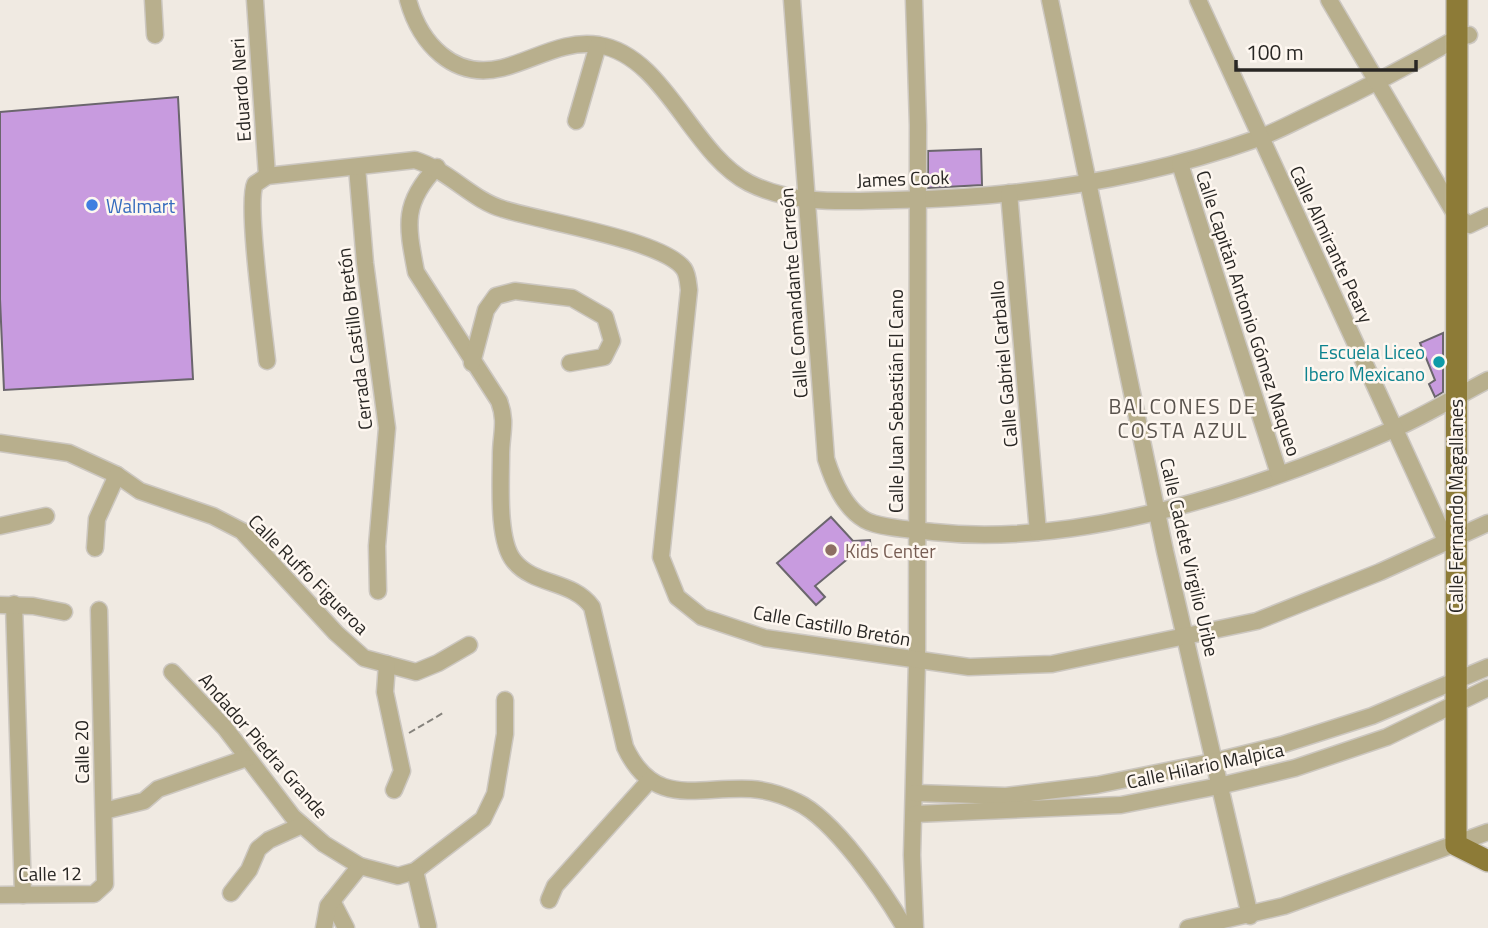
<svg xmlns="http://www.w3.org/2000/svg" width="1488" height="928" font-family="'Titillium Web',sans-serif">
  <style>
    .building { fill: #c89bdf; stroke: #6b666d; stroke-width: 2 }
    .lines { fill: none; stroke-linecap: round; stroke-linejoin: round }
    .minor-casing { stroke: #ccc7c0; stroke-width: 19 }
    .major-casing { stroke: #ccc7c0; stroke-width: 24 }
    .path { stroke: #86837d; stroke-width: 2; stroke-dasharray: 7 3.5; stroke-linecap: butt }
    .minor { stroke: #b8af8d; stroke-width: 16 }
    .major { stroke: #8d7b37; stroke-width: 21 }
    .shop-dot { fill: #3f7fe0; stroke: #fef7f0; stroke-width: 2.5 }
    .culture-dot { fill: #0f9aa8; stroke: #fef7f0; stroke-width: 2.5 }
    .education-dot { fill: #8d6e63; stroke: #fef7f0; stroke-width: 2.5 }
    .labels { text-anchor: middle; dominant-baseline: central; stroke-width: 5; stroke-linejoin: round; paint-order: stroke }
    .street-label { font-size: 19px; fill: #292724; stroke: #fef7f0 }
    .shop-label { font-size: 19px; fill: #366cbe; stroke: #fef7f0; text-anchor: start }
    .culture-label { font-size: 19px; fill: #0d838f; stroke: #fef7f0; text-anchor: end }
    .education-label { font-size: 19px; fill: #785e54; stroke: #fef7f0; text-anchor: start }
    .neighbourhood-label { font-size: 21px; letter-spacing: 2px; fill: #59534d; stroke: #fef7f0 }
  </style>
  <rect width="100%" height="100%" fill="#f0eae2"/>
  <!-- building -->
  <g class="building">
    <path d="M178,97L193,379L4,390L0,299V112Z"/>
    <path d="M981,149L982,185L928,188V151Z"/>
    <path d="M1443,333V392L1435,397L1429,384L1435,380L1420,343Z"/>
    <path d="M831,517L853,541L870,540L871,551L856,552L815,586L825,597L816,605L777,563Z"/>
  </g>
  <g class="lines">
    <!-- minor casing -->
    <g class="minor-casing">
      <g id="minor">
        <path d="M153,0L155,35"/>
        <path d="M255,0L267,176"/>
        <path d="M408,0C420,43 453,80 502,68C534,60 565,39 599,45C665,56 691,153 749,183C795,206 846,201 895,200C1016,198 1141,180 1256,139C1276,132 1296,121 1315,112C1364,89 1410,65 1457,38L1469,35"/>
        <path d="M792,0L826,459C833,481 844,508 865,520C879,528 916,530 933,532C1081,548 1259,489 1394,429C1426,415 1457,396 1488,380"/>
        <path d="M914,0L918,125L917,661L912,855L915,928"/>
        <path d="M1050,0L1165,551L1250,916"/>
        <path d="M1198,0L1447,543"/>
        <path d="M1329,0L1455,214L1469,225L1488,216"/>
        <path d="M576,121L598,45"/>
        <path d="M1180,164L1279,474"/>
        <path d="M357,167L365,263L387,428L377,546L378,591"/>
        <path d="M437,167C402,203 407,225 416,272L499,401C507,422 501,434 501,455C501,482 497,541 514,561C534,586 573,580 592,607L625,747C654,809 697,786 751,789C766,790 783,795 797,802C834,819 884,892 905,928"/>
        <path d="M1009,193L1038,532"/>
        <path d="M267,361C264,332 246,203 255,184L267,176L415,160C450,171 472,200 503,209C539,221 664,240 684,269C688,275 688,283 689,290L661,557L677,597L702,617L765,638L969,667L1052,664L1257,621L1380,572L1488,523"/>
        <path d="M472,363L486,310L496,296L515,291L572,298L605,317L612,341L604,357L570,363"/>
        <path d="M0,443L69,453L117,475L140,491L213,516L242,531L336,633L364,658L416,672L438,663L469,645"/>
        <path d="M0,526L46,516"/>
        <path d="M95,548L97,519L117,475"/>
        <path d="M14,604L23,895"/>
        <path d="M0,605L33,606L64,612"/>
        <path d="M387,664L385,692L402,771L394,790"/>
        <path d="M172,672L225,728L293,817L324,844L360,866L398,876L415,871L483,819L495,794L505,734V700"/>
        <path d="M915,793L1006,796L1097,785L1212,762L1281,745L1372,716L1488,667"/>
        <path d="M104,811L144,801L158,789L247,758"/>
        <path d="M915,814L1121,805L1219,786L1295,768L1387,737L1488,688"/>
        <path d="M415,871L428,926"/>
        <path d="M231,893L249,870L258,849L269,840L302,825"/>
        <path d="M0,895L94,894L105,884L99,610"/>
        <path d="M549,900L555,886L650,780"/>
        <path d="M332,901L346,928"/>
        <path d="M324,928L328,906L360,866"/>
        <path d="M1188,928L1284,906L1488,832"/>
      </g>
    </g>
    <!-- major casing -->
    <g class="major-casing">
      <path id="major" d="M1457,0L1456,845L1488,861"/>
    </g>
    <!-- path -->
    <path class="path" d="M409,733L443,713"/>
    <!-- minor -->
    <use href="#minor" class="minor"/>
    <!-- major -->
    <use href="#major" class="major"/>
  </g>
  <!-- markers -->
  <circle class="shop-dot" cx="92" cy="205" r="7"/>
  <circle class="culture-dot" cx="1439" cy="362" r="7"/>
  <circle class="education-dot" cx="831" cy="550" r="7"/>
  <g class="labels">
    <!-- street labels -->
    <g class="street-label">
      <text transform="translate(240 90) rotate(-94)">Eduardo Neri</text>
      <text transform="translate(903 178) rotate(-2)">James Cook</text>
      <text transform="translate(1332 244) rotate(65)">Calle Almirante Peary</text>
      <text transform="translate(793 293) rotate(-94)">Calle Comandante Carreón</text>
      <text transform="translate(1249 313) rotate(72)">Calle Capitán Antonio Gómez Maqueo</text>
      <text transform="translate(354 339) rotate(-97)">Cerrada Castillo Bretón</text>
      <text transform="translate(1003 364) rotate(-95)">Calle Gabriel Carballo</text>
      <text transform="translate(895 401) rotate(-90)">Calle Juan Sebastián El Cano</text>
      <text transform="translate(1455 506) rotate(-90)">Calle Fernando Magallanes</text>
      <text transform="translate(1190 557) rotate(77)">Calle Cadete Virgilio Uribe</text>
      <text transform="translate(309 574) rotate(45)">Calle Ruffo Figueroa</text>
      <text transform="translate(832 625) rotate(10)">Calle Castillo Bretón</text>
      <text transform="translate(264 745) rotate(49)">Andador Piedra Grande</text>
      <text transform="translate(81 752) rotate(-91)">Calle 20</text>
      <text transform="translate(1205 765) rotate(-12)">Calle Hilario Malpica</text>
      <text transform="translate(50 873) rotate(-1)">Calle 12</text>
    </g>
    <!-- shop labels -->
    <g class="shop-label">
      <text x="106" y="205">Walmart</text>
    </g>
    <!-- culture labels -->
    <g class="culture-label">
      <text x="1425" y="351">Escuela Liceo<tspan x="1425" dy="22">Ibero Mexicano</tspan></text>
    </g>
    <!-- education labels -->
    <g class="education-label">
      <text x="845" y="550">Kids Center</text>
    </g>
    <!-- neighbourhood labels -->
    <g class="neighbourhood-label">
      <text x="1183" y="406">BALCONES DE<tspan x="1183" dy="24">COSTA AZUL</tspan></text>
    </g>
  </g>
  <!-- scale -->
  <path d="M1236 60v10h180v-10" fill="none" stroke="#292724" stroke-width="3.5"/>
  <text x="1246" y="60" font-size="21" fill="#292724" stroke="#fef7f0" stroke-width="5" paint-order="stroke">100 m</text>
</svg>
